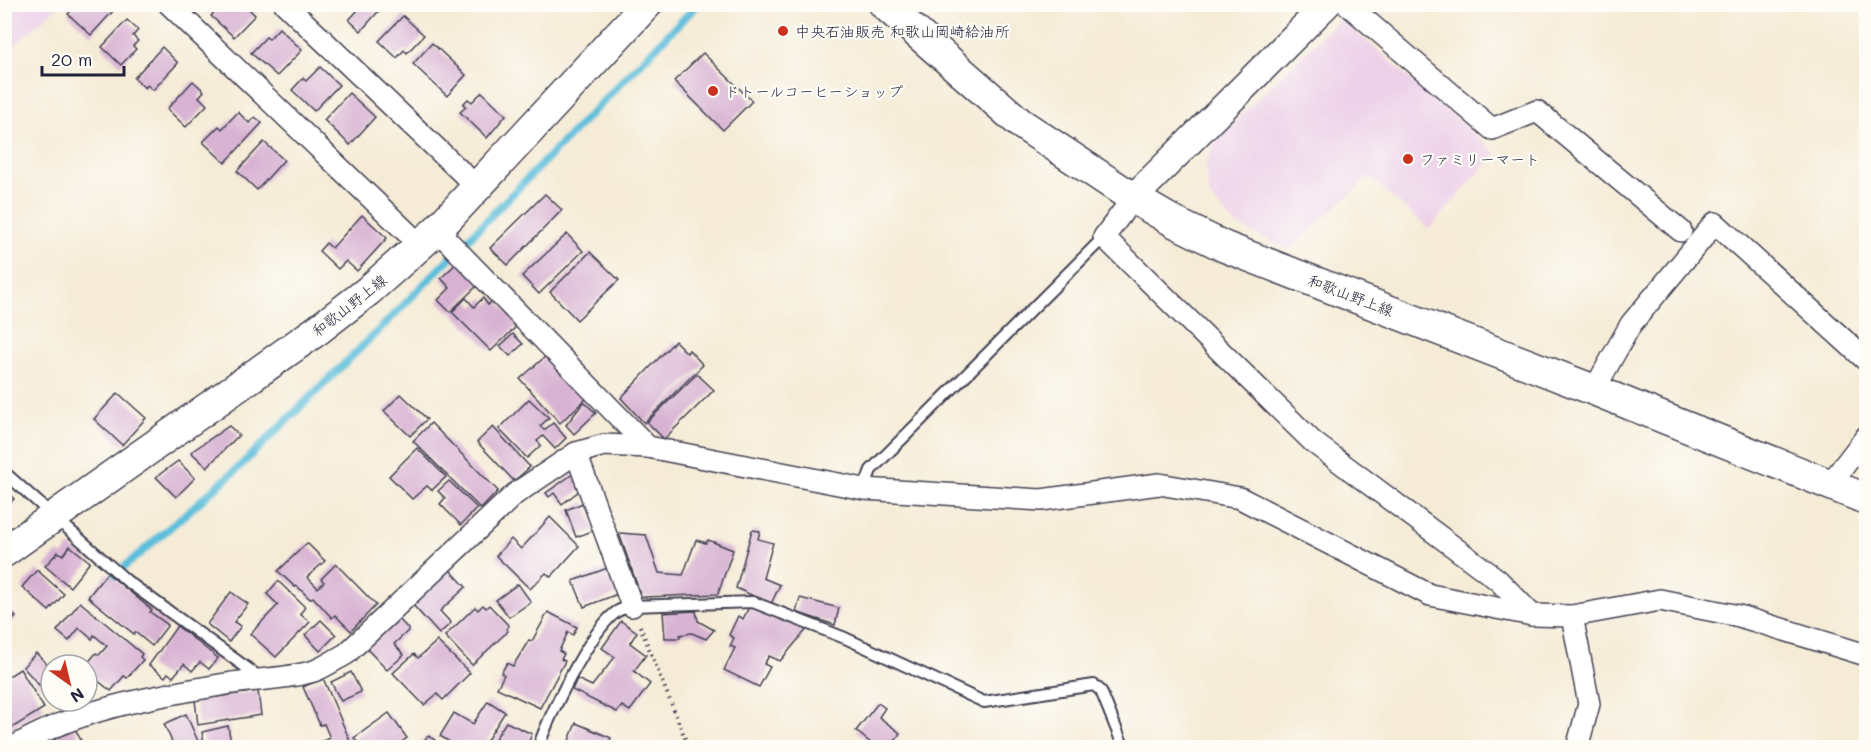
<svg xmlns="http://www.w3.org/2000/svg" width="1871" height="752" font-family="Mali,'Klee One',sans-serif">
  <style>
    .built { fill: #edd1e9 }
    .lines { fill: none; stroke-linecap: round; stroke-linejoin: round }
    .stream { stroke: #5cbeda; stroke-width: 8 }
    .building { fill: #d8b2d3 }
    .service-casing { stroke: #424052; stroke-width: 14 }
    .minor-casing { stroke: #424052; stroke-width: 24 }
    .tertiary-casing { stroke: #424052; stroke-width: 30 }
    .secondary-casing { stroke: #424052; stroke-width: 33 }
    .path { stroke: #424052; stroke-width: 4; stroke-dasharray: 1.5 4.5; stroke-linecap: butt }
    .service { stroke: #fff; stroke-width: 10 }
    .minor { stroke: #fff; stroke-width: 21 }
    .tertiary { stroke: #fff; stroke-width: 27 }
    .secondary { stroke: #fff; stroke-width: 30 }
    .poi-dot { fill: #c8321e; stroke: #fdfcf7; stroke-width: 2 }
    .labels { text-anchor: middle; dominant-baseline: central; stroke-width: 4.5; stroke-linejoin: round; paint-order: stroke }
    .poi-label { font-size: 15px; fill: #22223b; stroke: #fdfcf7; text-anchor: start }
    .street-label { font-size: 15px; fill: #22223b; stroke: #fdfcf7 }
  </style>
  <rect width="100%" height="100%" fill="#fdfcf7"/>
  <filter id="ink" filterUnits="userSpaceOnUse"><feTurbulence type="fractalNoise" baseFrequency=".0167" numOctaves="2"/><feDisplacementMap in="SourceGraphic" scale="12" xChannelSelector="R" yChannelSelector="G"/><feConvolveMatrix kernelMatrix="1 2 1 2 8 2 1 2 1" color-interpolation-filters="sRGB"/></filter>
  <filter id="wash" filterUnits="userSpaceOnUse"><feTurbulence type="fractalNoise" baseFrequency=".008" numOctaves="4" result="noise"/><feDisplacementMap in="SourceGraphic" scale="24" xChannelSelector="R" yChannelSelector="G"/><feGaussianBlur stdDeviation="1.35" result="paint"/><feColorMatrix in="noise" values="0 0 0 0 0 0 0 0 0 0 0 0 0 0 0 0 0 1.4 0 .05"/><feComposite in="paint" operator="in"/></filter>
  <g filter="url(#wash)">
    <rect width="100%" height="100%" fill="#f5ebd6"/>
    <!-- built -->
    <g class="built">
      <path d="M5,4H59V5L5,54Z"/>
      <path d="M1340,18L1496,153L1429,229L1369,177L1289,250L1235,224L1210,197L1205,167L1216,140Z"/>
    </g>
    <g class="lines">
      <!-- stream -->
      <path class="stream" d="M115,575L235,471L389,320L698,4"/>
    </g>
    <g id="blocks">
      <!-- building -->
      <g class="building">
        <path d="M82,4H109L114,10L91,35L68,14L76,6L79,8Z"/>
        <path d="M222,4H244L255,15L234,37L211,16Z"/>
        <path d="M352,4H385L361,31L349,20L358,10Z"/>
        <path d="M403,16L424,35L407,53L404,50L397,58L379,41Z"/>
        <path d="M127,20L138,30L133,36L138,41L133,46L136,49L121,65L102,47Z"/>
        <path d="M279,28L302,50L277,76L251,53L266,37L269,39Z"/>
        <path d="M432,43L466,75L447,96L413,64Z"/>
        <path d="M162,47L178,63L153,90L147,85L145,88L134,78Z"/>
        <path d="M703,53L752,101L723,130L674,81Z"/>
        <path d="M320,67L339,85L314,111L292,90L303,78L306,81Z"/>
        <path d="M193,81L204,91L199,97L207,105L186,127L167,109Z"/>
        <path d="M482,92L506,115L487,138L460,112L466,107L463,104L468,99L472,102Z"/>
        <path d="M349,93L375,117L350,145L324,120Z"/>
        <path d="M238,112L249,123L255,117L262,123L225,163L203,142L219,126L222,129Z"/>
        <path d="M264,142L284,160L257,190L237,171Z"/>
        <path d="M545,194L562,210L508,265L490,248Z"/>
        <path d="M362,215L387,238L357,271L346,261L338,269L319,251L326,243L332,248Z"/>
        <path d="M567,234L583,251L539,294L522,276Z"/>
        <path d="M590,252L619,280L577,320L550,292Z"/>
        <path d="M459,261L480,283L450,312L438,300L450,288L441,278Z"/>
        <path d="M466,298L474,307L483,298L488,305L495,298L519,324L491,351L452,312Z"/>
        <path d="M513,334L523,344L510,356L500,346Z"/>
        <path d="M675,341L687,353L689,350L703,365L644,423L621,398Z"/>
        <path d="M547,355L588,397L560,423L520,379Z"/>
        <path d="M697,374L714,390L664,439L647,422Z"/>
        <path d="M118,393L146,418L122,445L94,419Z"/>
        <path d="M401,394L427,419L410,436L384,411Z"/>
        <path d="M529,399L549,418L540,426L544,430L553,423L566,438L555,449L543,436L537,441L541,445L527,458L499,429Z"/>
        <path d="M584,402L596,413L574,434L566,425Z"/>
        <path d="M431,423L498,491L481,509L413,441Z"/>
        <path d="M229,426L239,435L207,467L191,452Z"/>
        <path d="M493,427L530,467L514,481L477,442Z"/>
        <path d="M417,448L446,477L432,490L427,486L412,499L389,476Z"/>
        <path d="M178,461L195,478L176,497L156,477Z"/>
        <path d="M573,474L583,488L562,504L554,493L549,497L546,493Z"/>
        <path d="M449,481L477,508L461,525L440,504L445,498L438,491Z"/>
        <path d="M4,489L14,499L4,509Z"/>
        <path d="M585,502L595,530L576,537L566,510Z"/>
        <path d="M550,517L579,546L551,577L546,573L530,589L496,556L511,539L521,549Z"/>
        <path d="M752,530L760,531L758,539L773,543L763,578L780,585L771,604L736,588Z"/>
        <path d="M619,533L646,535L659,573L683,575L696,540L706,543L708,540L733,550L718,594L644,597L641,596Z"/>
        <path d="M307,543L325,561L307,577L318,588L324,582L321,579L336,564L376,605L351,631L335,615L332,618L313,597L310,599L297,586L295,587L278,571Z"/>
        <path d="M70,546L90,562L70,587L45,566L58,552L63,555Z"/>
        <path d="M610,567L620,593L584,607L573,581Z"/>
        <path d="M37,570L64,594L49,611L22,587Z"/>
        <path d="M450,570L466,587L440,611L451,623L439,634L412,604Z"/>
        <path d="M107,573L152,610L150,612L168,625L152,646L135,632L134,634L88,597Z"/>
        <path d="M278,581L305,607L300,614L310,622L276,657L250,634L278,605L267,594Z"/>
        <path d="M518,584L531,602L509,617L496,600Z"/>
        <path d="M231,592L248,604L234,622L241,626L229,642L207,624Z"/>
        <path d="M800,598L839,608L835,625L796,612Z"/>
        <path d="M80,602L142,654L140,657L143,660L127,678L124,676L111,691L87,672L86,665L96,653L99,655L107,646L94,635L92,639L79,628L69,641L57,631Z"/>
        <path d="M483,605L486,608L489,605L509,626L506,629L508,631L472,665L445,636L475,607L478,610Z"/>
        <path d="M750,605L807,629L780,661L769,656L764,664L770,667L759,687L724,670L735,648L730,646L734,638L729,635L738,616L743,619Z"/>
        <path d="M4,606L16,617L4,629Z"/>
        <path d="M696,611L698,621L714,630L706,639L692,633L680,635V638H665L663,613Z"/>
        <path d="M548,612L577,627L573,635L568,632L559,651L564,654L561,659L565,661L540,708L497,688L504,675L501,673L507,663L513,666L529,640L532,641Z"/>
        <path d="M399,619L409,630L394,644L404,655L387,670L367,649Z"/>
        <path d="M321,620L336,635L320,651L305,635Z"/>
        <path d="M621,621L637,632L630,643L646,655L634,671L650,684L630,711L622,706L617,712L572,690L577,679L592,686L615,657L602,648Z"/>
        <path d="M177,626L218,658L209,669L200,662L192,671L184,664L173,677L168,673L165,677L149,665Z"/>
        <path d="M437,641L470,673L443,700L437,694L424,705L393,673L414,654L418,658Z"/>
        <path d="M36,653L51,668V694L39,685L23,667Z"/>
        <path d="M20,669L44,708L4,733V679Z"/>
        <path d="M351,672L361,692L341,701L331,682Z"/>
        <path d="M323,678L353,748H307L330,738L324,724L320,725L303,687Z"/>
        <path d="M258,691L261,715L198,725L195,700Z"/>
        <path d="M488,701L505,712L482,748H459L440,736L454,713L473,724Z"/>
        <path d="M878,703L885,708L879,717L900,733L891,748L883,744L881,748H877L856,731Z"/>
        <path d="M389,713L407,738L393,748H362L354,738Z"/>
        <path d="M186,714L201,748H175L164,724Z"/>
        <path d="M506,722L532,734L526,748H489Z"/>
        <path d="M576,723L611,738L607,748H566Z"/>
        <path d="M228,726L232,748H205L202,732Z"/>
        <path d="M74,727L85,748H61L53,737Z"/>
        <path d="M428,736L435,740L430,748H417Z"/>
      </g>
    </g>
  </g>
  <g filter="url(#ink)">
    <use href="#blocks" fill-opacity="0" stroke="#424052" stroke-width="1.5"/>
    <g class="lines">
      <!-- service casing -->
      <g class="service-casing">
        <g id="service">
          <path d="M4,472L127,581L262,679"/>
          <path d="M864,489L871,470L1104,237"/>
          <path d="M538,748C549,716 589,633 615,613C619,609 627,608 632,606L753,602L845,638L984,702L1094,685L1101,691L1124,748"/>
        </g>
      </g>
      <!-- minor casing -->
      <g class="minor-casing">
        <g id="minor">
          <path d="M169,4L421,246"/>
          <path d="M285,4L477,187"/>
          <path d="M1347,4L1492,129L1537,111L1681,231"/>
          <path d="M1133,198L1104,237L1313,442L1498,580L1532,615"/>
          <path d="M437,230L648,447"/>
          <path d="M1594,390L1631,324L1715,223L1866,360"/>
          <path d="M576,453L632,606"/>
          <path d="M1830,484L1866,437"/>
          <path d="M1572,616L1589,704L1577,748"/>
          <path d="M12,748C78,708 156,696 232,683C259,679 287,679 314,671C325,667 336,659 346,654L515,494L576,453L604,445L648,447L864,489L1041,500L1159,484L1240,498L1430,595L1532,615L1572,616L1660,600L1739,616L1866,655"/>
        </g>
      </g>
      <!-- tertiary casing -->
      <g class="tertiary-casing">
        <path id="tertiary" d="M1133,198L1327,4"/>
      </g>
      <!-- secondary casing -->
      <g class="secondary-casing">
        <g id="secondary">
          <path d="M884,4L1020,123L1133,198L1176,223L1225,247L1594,390L1866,499"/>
          <path d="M4,552L319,329L368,291L437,230L647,4"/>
        </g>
      </g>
      <!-- path -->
      <path class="path" d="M640,626L689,748"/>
      <!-- service -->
      <use href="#service" class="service"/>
      <!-- minor -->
      <use href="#minor" class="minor"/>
      <!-- tertiary -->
      <use href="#tertiary" class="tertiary"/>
      <!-- secondary -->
      <use href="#secondary" class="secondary"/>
    </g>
  </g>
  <!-- markers -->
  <g class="poi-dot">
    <circle cx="783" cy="31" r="6"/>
    <circle cx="713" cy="91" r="6"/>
    <circle cx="1408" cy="159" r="6"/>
  </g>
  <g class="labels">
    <!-- poi labels -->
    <g class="poi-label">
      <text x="795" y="31">中央石油販売 和歌山岡崎給油所</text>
      <text x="725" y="91">ドトールコーヒーショップ</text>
      <text x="1420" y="159">ファミリーマート</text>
    </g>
    <!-- street labels -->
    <g class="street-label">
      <text transform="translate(1351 295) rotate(21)">和歌山野上線</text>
      <text transform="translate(349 305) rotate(-38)">和歌山野上線</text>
    </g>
  </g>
  <!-- margin -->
  <rect width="1871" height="752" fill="none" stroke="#fdfcf7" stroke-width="24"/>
  <!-- north arrow -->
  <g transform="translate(69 683) rotate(146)"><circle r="28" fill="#fdfcf7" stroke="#a5a5ac" stroke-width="1.5"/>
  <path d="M0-4.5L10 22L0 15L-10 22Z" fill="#c8321e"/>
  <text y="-9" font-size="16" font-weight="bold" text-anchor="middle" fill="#22223b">N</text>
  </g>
  <!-- scale -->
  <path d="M42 66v9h82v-9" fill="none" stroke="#22223b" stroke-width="3"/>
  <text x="51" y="66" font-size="18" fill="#22223b" stroke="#fdfcf7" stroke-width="4.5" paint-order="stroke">20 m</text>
</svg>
